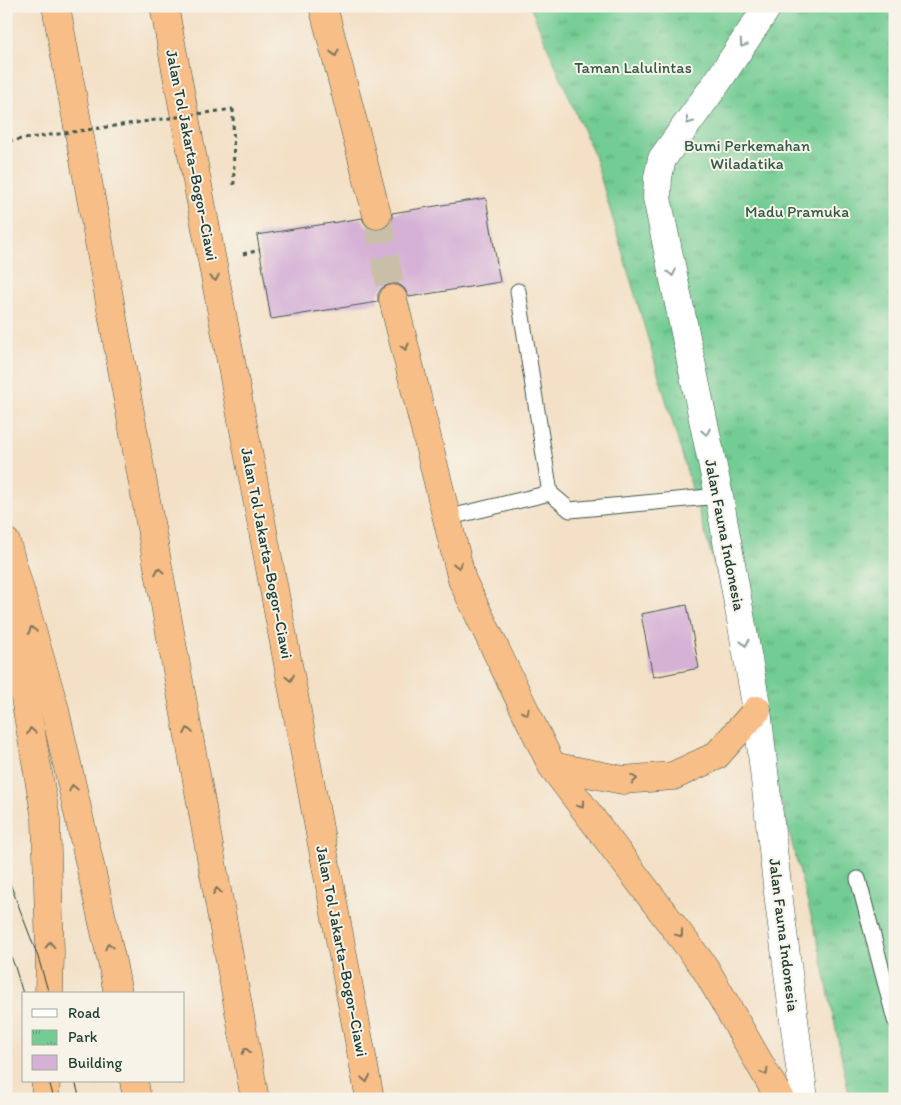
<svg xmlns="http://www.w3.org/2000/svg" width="901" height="1105" font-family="Itim,sans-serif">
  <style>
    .park { fill: url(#park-tufts); stroke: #488464 }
    .building { fill: #d5b1d6 }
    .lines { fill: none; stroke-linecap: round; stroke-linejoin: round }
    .motorway-tunnel { stroke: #c9bfa9; stroke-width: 28; stroke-dasharray: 28 14; stroke-linecap: butt }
    .service-casing { stroke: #3f554a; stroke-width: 17 }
    .minor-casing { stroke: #3f554a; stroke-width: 29 }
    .motorway-casing { stroke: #3f554a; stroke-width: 29 }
    .path { stroke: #3f554a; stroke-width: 3; stroke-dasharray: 4 4; stroke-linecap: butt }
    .service { stroke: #fff; stroke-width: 15 }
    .minor { stroke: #fff; stroke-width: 28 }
    .motorway { stroke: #f7be88; stroke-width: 28 }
    .tram { stroke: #1f3d34; stroke-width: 1 }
    .path-bridge { stroke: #3f554a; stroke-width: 3; stroke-dasharray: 4 4; stroke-linecap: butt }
    .oneway { stroke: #8f9e9a }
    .oneway2 { stroke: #80775a }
    .labels { text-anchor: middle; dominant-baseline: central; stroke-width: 4; stroke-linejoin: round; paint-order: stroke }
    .park-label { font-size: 16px; fill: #305a47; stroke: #f7f3e8 }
    .street-label { font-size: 16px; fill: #1f3d34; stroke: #f7f3e8 }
  </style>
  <defs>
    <pattern id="park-tufts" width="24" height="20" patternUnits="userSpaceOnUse" patternTransform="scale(1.25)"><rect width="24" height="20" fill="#72cc93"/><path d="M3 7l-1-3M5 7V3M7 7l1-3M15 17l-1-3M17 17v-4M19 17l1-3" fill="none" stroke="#5da779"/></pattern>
  </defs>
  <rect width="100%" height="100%" fill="#f7f3e8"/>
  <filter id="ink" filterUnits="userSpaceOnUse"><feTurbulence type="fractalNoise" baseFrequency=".02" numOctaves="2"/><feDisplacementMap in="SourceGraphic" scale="10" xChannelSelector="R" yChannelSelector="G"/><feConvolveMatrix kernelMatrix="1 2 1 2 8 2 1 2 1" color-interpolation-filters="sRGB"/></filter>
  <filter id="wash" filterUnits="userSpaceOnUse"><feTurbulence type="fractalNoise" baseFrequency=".0096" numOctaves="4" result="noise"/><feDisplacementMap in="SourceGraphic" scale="20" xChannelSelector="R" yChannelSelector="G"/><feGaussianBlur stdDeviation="1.12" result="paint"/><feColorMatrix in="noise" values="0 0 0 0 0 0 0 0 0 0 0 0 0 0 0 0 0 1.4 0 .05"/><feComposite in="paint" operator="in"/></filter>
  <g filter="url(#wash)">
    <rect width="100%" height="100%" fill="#f3e0c6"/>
    <!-- park -->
    <path class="park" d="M530,6H895V1099H850L819,946L757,710L594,155Z"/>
    <g id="blocks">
      <!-- building -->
      <g class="building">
        <path d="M486,198L500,282L409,297L404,288L398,284H390L382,288L378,294V302L271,319L257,235L362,218L366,226L373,230H380L388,226L392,220V213Z"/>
        <path d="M687,605L699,668L653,677L641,614Z"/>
      </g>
    </g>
  </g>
  <g filter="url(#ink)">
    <use href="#blocks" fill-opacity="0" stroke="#3f554a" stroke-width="1"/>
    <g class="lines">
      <!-- motorway-tunnel -->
      <path class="motorway-tunnel" d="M377,215L393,299"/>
      <!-- service casing -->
      <g class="service-casing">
        <g id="service">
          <path d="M518,291L550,493L570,510L719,496"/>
          <path d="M446,518L550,493"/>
          <path d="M858,879L895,1020"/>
        </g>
      </g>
      <!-- minor casing -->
      <g class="minor-casing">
        <path id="minor" d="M768,6L718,81L662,159L658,177L657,198L719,496L757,710L778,893L804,1099"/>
      </g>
      <!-- motorway casing -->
      <g class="motorway-casing">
        <g id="motorway">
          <path d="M56,6L255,1099"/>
          <path d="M164,6L370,1099"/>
          <path d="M323,6L377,215"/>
          <path d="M393,299L462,580L552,766L705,968L780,1099"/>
          <path d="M6,542L54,706L113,967L118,994"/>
          <path d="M8,601L46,819L50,953L49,994"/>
          <path d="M552,766L623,780L673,776L716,756L757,710"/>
          <path d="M134,1081L137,1099"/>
          <path d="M45,1099L46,1081"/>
        </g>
      </g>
      <!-- path -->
      <g class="path">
        <path d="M233,109L234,185"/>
        <path d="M6,130L9,141"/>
        <path d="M243,254L260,250"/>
      </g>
      <!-- service -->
      <use href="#service" class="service"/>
      <!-- minor -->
      <use href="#minor" class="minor"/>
      <!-- motorway -->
      <use href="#motorway" class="motorway"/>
      <!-- tram -->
      <g class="tram">
        <path d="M6,873L38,957L49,994"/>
        <path d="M6,944L15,967L24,997"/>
        <path d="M49,1081L54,1099"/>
        <path d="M75,1081L80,1099"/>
      </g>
      <!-- path-bridge -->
      <path class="path-bridge" d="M9,141L233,109"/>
    </g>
    <!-- one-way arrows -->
    <defs><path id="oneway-chevron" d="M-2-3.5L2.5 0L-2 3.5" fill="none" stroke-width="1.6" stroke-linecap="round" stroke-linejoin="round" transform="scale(1.25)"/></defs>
    <g class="oneway">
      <use href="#oneway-chevron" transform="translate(743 44) rotate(124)"/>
      <use href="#oneway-chevron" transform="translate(689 121) rotate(126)"/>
      <use href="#oneway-chevron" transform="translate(672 273) rotate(78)"/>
      <use href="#oneway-chevron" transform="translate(706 432) rotate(78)"/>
      <use href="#oneway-chevron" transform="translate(745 643) rotate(80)"/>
    </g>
    <g class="oneway2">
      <use href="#oneway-chevron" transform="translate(335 53) rotate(76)"/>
      <use href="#oneway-chevron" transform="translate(215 278) rotate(79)"/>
      <use href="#oneway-chevron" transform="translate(405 347) rotate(76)"/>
      <use href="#oneway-chevron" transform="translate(458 565) rotate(76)"/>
      <use href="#oneway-chevron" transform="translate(159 571) rotate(-100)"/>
      <use href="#oneway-chevron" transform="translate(32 630) rotate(-106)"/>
      <use href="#oneway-chevron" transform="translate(290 678) rotate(79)"/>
      <use href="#oneway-chevron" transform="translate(526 712) rotate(64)"/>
      <use href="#oneway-chevron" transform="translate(31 731) rotate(-100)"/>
      <use href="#oneway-chevron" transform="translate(188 731) rotate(-100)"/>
      <use href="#oneway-chevron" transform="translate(634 779) rotate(-4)"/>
      <use href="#oneway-chevron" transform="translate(73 788) rotate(-103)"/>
      <use href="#oneway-chevron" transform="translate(581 805) rotate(53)"/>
      <use href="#oneway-chevron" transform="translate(217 891) rotate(-100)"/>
      <use href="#oneway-chevron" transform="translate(680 934) rotate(53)"/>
      <use href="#oneway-chevron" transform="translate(50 945) rotate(-92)"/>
      <use href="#oneway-chevron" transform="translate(109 946) rotate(-103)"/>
      <use href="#oneway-chevron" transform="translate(246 1051) rotate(-100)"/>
      <use href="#oneway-chevron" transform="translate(765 1072) rotate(60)"/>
      <use href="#oneway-chevron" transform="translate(366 1079) rotate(79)"/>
    </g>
  </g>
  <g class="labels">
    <!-- park labels -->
    <g class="park-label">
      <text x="633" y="67">Taman Lalulintas</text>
      <text x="747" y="145">Bumi Perkemahan<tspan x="747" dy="18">Wiladatika</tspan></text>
      <text x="797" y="211">Madu Pramuka</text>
    </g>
    <!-- street labels -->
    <g class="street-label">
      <text transform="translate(192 155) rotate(79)">Jalan Tol Jakarta–Bogor–Ciawi</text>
      <text transform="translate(725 535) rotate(79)">Jalan Fauna Indonesia</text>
      <text transform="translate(267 553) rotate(79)">Jalan Tol Jakarta–Bogor–Ciawi</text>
      <text transform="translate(784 935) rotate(83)">Jalan Fauna Indonesia</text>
      <text transform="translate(342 951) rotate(79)">Jalan Tol Jakarta–Bogor–Ciawi</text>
    </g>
  </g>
  <!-- margin -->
  <rect width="901" height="1105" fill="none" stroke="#f7f3e8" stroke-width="25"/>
  <!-- legend -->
  <rect x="22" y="992" width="162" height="90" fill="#f7f3e8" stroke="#a1aaa0"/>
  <rect x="32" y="1009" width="25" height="8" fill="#ffffff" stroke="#a1aaa0"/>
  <text x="68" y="1018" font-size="15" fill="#1f3d34">Road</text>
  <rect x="32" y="1030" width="25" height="15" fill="url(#park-tufts)" stroke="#a1aaa0"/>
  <text x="68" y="1042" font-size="15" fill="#1f3d34">Park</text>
  <rect x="32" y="1055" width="25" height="15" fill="#d5b1d6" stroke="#a1aaa0"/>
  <text x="68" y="1068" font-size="15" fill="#1f3d34">Building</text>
</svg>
